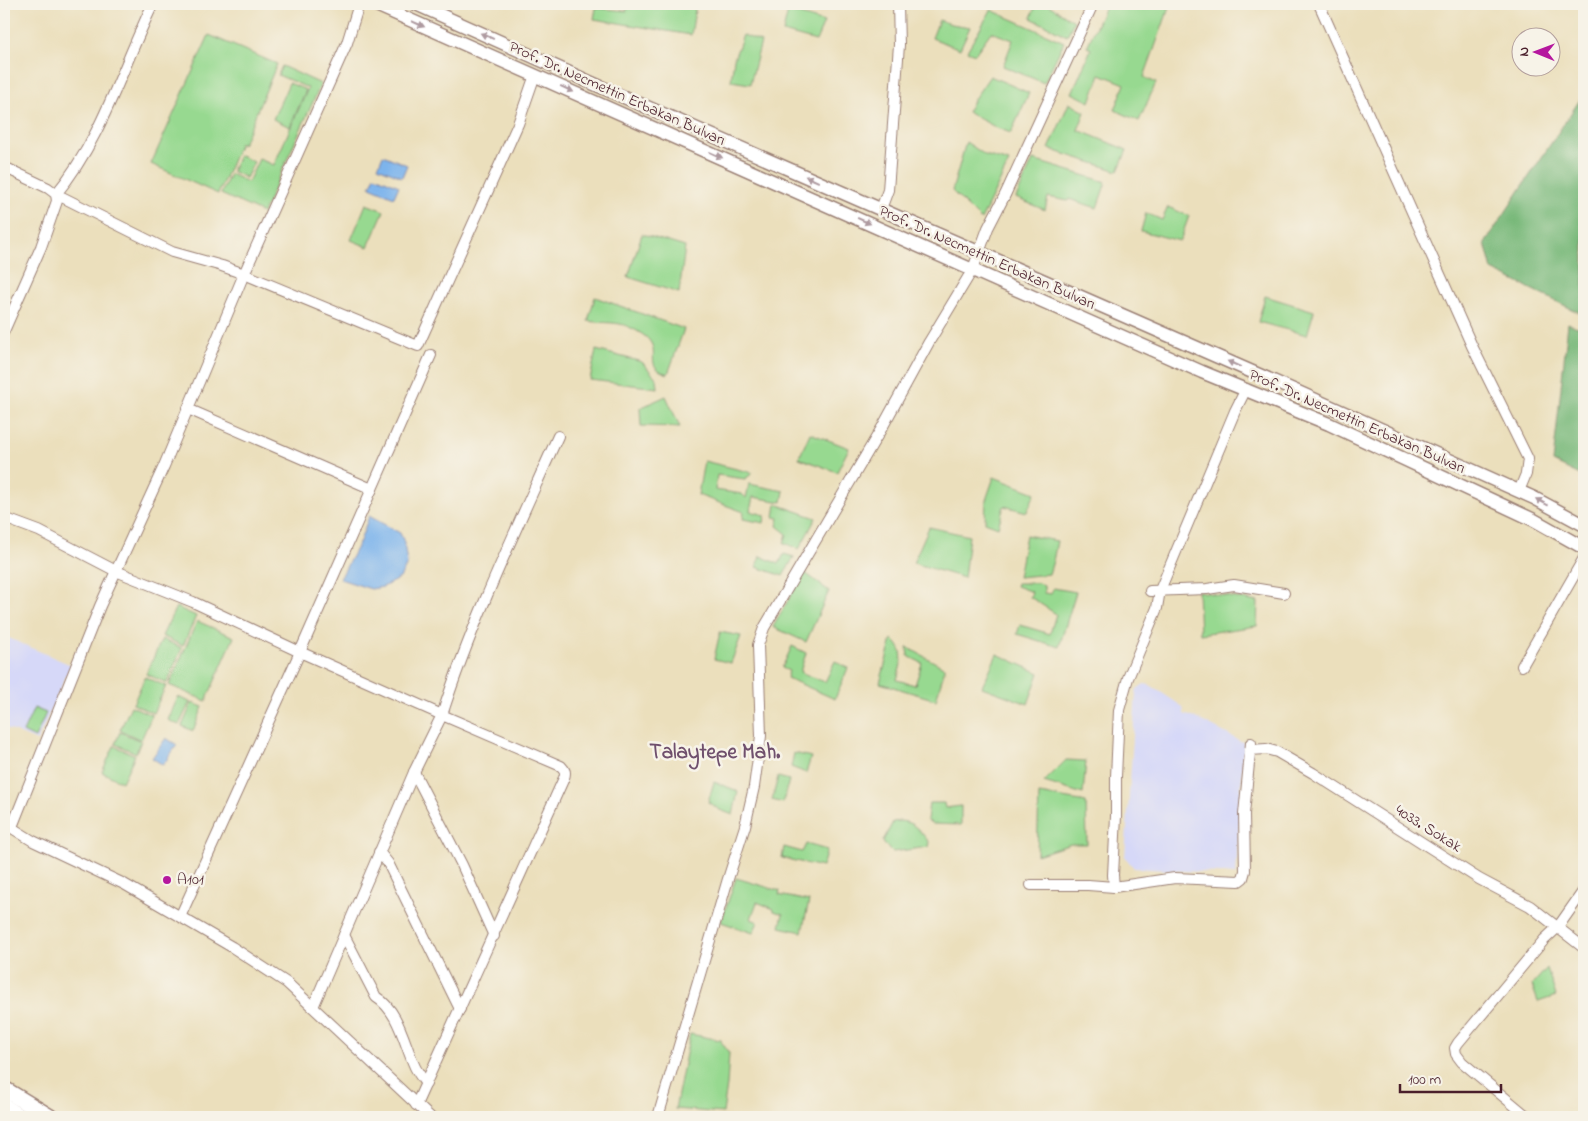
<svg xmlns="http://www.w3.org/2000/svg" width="1588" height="1121" font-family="'Indie Flower',sans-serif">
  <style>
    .built { fill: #d6d8f8 }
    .green { fill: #97d990; stroke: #707c5e }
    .forest { fill: #79b97a; stroke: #626c52 }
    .water { fill: #7db4ec; stroke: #646a8c }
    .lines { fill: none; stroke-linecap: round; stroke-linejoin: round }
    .minor-casing { stroke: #9a7f74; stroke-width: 12 }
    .major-casing { stroke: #9a7f74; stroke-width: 15 }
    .highway-casing { stroke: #9a7f74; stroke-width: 18 }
    .minor { stroke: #fff; stroke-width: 10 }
    .major { stroke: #fff; stroke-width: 12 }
    .highway { stroke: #fff; stroke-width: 15 }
    .oneway { fill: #ae9aa0 }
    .poi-dot { fill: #b5179e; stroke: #f7f3e8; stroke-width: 2 }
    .labels { text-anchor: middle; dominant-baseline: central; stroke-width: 5; stroke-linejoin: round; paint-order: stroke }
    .street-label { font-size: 16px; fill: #4a1f2b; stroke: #f7f3e8 }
    .poi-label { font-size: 16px; fill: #4a1f2b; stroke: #f7f3e8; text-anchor: start }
    .district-label { font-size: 21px; font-weight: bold; fill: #70506d; stroke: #f7f3e8 }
  </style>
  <rect width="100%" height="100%" fill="#f7f3e8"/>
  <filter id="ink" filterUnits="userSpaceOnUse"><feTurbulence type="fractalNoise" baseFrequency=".02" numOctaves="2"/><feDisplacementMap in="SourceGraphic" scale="10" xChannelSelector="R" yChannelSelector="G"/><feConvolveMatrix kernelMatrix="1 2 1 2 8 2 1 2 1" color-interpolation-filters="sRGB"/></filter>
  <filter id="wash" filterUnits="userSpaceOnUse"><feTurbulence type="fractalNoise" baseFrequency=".0096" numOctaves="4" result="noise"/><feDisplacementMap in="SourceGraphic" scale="20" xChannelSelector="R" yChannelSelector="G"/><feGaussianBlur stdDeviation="1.12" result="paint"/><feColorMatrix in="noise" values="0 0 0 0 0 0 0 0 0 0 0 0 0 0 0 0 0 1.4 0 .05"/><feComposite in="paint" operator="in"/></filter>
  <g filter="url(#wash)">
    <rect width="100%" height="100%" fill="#ebdfbc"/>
    <!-- built -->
    <g class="built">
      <path d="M4,636L71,665L37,741L4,727Z"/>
      <path d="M1144,684L1150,685L1183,707L1184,714L1200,720L1244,743L1236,874L1134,868L1125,857L1136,693L1137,689Z"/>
    </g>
    <!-- green -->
    <g class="green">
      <path d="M672,4H696L691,35L594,19L596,8L627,11V7Z"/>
      <path d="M1036,4H1047L1074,21L1067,36L1031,18Z"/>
      <path d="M1106,4H1157L1169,8L1144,77L1156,83L1139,121L1115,110L1125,84L1100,74L1090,102L1072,93L1091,49L1087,47Z"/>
      <path d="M991,10L1064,42L1044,83L1003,66L1013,40L991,32L975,54L967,51Z"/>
      <path d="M788,11L824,22L816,41L783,32Z"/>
      <path d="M939,20L951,24L970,27L960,49L932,38Z"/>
      <path d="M209,35L277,64L243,144L240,143L218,194L151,164Z"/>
      <path d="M743,35L761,42L750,84L731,81L734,59Z"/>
      <path d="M282,66L321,84L263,213L221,194L230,174L248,182L259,159L274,165L308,88L278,75Z"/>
      <path d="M990,76L1029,93L1011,133L997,128L967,112L974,99Z"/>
      <path d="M289,83L306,90L290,127L273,119Z"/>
      <path d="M1069,103L1085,112L1078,130L1127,150L1118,171L1049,149Z"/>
      <path d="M966,142L985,155L1009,162L981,220L952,191Z"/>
      <path d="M239,155L254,162L246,178L232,171Z"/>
      <path d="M1033,160L1106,182L1097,208L1069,199L1068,201L1048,197L1045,210L1016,198Z"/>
      <path d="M366,204L384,211L368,247L351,240Z"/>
      <path d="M1168,207L1189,216L1180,241L1141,231L1146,213L1162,220Z"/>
      <path d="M642,234L685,247L679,293L628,277Z"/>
      <path d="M1265,296L1314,311L1307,335L1258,322Z"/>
      <path d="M595,297L684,329L668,374C645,367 658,356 651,343C647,335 632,328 624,325C614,322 600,323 588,321Z"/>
      <path d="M596,350L642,362L657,379L658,388L590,380Z"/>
      <path d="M666,396L680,427L641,426L640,408Z"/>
      <path d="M810,433L849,448L837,472L799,458Z"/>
      <path d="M704,461L753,473L745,479L717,475L715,490L742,494L746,498L749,484L784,491L782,502L753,497L750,511L765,515L764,523L743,519L744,512L698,495Z"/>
      <path d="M994,477L1035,493L1027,512L1004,506L998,527L985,522L986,500Z"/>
      <path d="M776,504L816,518L799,549L784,543L787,534L777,526L779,518L774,517Z"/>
      <path d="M929,527L969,536L964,578L913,563Z"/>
      <path d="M1026,535L1057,541L1053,561L1049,574L1018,577Z"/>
      <path d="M784,554L794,557L783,576L757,567L760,556L779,564Z"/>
      <path d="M804,572L829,591L806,642L773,627Z"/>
      <path d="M1017,583H1038L1044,586V593L1051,594L1053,588L1076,592L1059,647L1017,634L1020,625L1050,634L1056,614L1030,597L1032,592L1016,586Z"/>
      <path d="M1198,591L1258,602L1257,626L1200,634Z"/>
      <path d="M176,607L196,616L183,646L162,636Z"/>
      <path d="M197,621L234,637L206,701L169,685Z"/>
      <path d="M720,632L741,636L731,663L714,659Z"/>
      <path d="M162,639L182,648L167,683L146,674Z"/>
      <path d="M892,639C907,652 901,663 897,680L915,685L922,663L908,656L907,647L945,668L936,700L880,683Z"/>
      <path d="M792,646L806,653L800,672L825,682L835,661L848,668L835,699L787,678L789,671L782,668Z"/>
      <path d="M997,654L1039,673L1028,704L982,687Z"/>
      <path d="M145,677L166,686L153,713L133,704Z"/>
      <path d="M178,697L190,702L179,725L168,720Z"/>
      <path d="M192,703L203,707L193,731L182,726Z"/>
      <path d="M131,706L152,715L141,740L120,730Z"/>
      <path d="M34,708L46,713L35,738L23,732Z"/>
      <path d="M120,732L141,741L136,753L115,744Z"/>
      <path d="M114,746L135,755L122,782L102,772Z"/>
      <path d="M794,753L811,757L806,773L791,767Z"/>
      <path d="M1066,760L1086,761L1083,794L1044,782Z"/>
      <path d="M778,777L789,780L783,803L772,800Z"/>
      <path d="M714,782L738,791L733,815L720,810L708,802Z"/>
      <path d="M1039,794L1086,802L1087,844H1071L1037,855Z"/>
      <path d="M929,803H944L945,808L961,806V825L933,824L927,820Z"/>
      <path d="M900,821C914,822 920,831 929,842L928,847L893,852L884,844L883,841L893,822Z"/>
      <path d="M806,844L827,850L822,867L782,858L784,847L802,852Z"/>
      <path d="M736,878L780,891L779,895L809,901L802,932L780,927L783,914L774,911V909L757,902L751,919L758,922L753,933L721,922Z"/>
      <path d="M1547,968L1556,996L1538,1002L1532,985Z"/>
      <path d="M690,1034L720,1040L729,1053L727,1085L723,1113L675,1109Z"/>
    </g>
    <!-- forest -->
    <g class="forest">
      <path d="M1581,98L1584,100V315L1492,270L1485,243Z"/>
      <path d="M1568,323L1584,330V477L1553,462Z"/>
    </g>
    <!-- water -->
    <g class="water">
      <path d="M383,155L407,165L402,177L378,167Z"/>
      <path d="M375,176L399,186L394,197L370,187Z"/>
      <path d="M369,516L400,533L404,542L407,564L400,578L383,587L371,589L340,579L360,541Z"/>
      <path d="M166,738L177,745L163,765L152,758Z"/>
    </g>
  </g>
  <g filter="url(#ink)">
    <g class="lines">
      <!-- minor casing -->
      <g class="minor-casing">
        <g id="minor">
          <path d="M153,4C122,67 102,139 56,194L172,252L222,266L244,274L418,346L518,124L535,75"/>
          <path d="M1319,4L1472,346L1528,459L1526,474L1519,491"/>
          <path d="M4,167L48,188L56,194L57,201L41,247L4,331"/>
          <path d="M881,209L888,190L899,45L898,4"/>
          <path d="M188,409L372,489"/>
          <path d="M4,518L39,531L116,571L193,602L300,652L442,715C473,619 517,528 558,436"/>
          <path d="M1150,591L1207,589L1234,585L1284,593"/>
          <path d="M1522,666L1584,558"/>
          <path d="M1250,750L1266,749L1277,752L1313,773L1479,879L1530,906L1584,948"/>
          <path d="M414,772L462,865L494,936"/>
          <path d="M4,823L33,841L124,884L232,947L287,983L430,1117"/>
          <path d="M12,827L100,606L164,466L244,274L347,43L359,4"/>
          <path d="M379,852L388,863L460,1009"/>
          <path d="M1031,885H1088L1114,887L1175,878L1239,881L1243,878L1245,871L1244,814L1251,743"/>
          <path d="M1114,887L1113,875L1116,816V777L1119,710L1128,678L1157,608L1160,590L1235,411L1246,389"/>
          <path d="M180,917L300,652L431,355"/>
          <path d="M344,935L376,997C399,1011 404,1044 415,1067C418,1073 422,1078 426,1084"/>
          <path d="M313,1007L414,772L442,715L561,766C565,770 566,772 564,778L416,1105"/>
          <path d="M658,1117L728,879L745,826L754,787L761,736L758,645L764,628L883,426L929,342L973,269L988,228L1005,195L1093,4"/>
          <path d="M1528,1117L1462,1062L1456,1054L1455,1048L1458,1043L1544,940L1558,927L1584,890"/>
        </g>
      </g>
      <!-- major casing -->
      <g class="major-casing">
        <g id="major">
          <path d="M374,4L1202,372L1329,424L1534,520L1584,548"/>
          <path d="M416,4L592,83L1298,392L1534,498L1584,525"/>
        </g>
      </g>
      <!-- highway casing -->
      <g class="highway-casing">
        <g id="highway">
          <path d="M4,1089L50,1117"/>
          <path d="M4,1106L21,1117"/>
        </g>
      </g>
      <!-- minor -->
      <use href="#minor" class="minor"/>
      <!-- major -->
      <use href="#major" class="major"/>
      <!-- highway -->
      <use href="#highway" class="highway"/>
    </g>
    <!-- one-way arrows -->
    <defs><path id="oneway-solid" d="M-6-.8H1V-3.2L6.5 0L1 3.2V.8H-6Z" transform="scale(1.25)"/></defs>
    <g class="oneway">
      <use href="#oneway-solid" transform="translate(418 24) rotate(24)"/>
      <use href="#oneway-solid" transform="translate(487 36) rotate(-156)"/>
      <use href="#oneway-solid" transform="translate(567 89) rotate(24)"/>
      <use href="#oneway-solid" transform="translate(716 155) rotate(24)"/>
      <use href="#oneway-solid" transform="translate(812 179) rotate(-156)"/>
      <use href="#oneway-solid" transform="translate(864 221) rotate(24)"/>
      <use href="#oneway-solid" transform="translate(1234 364) rotate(-156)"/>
      <use href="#oneway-solid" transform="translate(1542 502) rotate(-152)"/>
    </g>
  </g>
  <!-- markers -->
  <circle class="poi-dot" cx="167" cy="880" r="5"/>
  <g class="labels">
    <!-- street labels -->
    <g class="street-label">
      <text transform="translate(617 94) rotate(24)">Prof. Dr. Necmettin Erbakan Bulvarı</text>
      <text transform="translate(987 258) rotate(24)">Prof. Dr. Necmettin Erbakan Bulvarı</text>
      <text transform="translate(1357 422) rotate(24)">Prof. Dr. Necmettin Erbakan Bulvarı</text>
      <text transform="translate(1428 829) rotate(32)">4033. Sokak</text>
    </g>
    <!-- poi labels -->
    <g class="poi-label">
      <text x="177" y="880">A101</text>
    </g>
    <!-- district labels -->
    <g class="district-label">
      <text x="715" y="753">Talaytepe Mah.</text>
    </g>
  </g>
  <!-- margin -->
  <rect width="1588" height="1121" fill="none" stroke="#f7f3e8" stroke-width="20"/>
  <!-- north arrow -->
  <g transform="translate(1536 52) rotate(271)"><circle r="24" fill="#f7f3e8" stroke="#b29e9c"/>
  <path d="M0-4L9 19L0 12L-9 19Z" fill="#b5179e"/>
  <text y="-8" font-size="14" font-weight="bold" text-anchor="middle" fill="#4a1f2b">N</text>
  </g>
  <!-- scale -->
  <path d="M1400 1084v8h101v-8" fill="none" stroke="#4a1f2b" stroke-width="2.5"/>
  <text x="1408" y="1084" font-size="15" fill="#4a1f2b" stroke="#f7f3e8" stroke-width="4" paint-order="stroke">100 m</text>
</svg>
